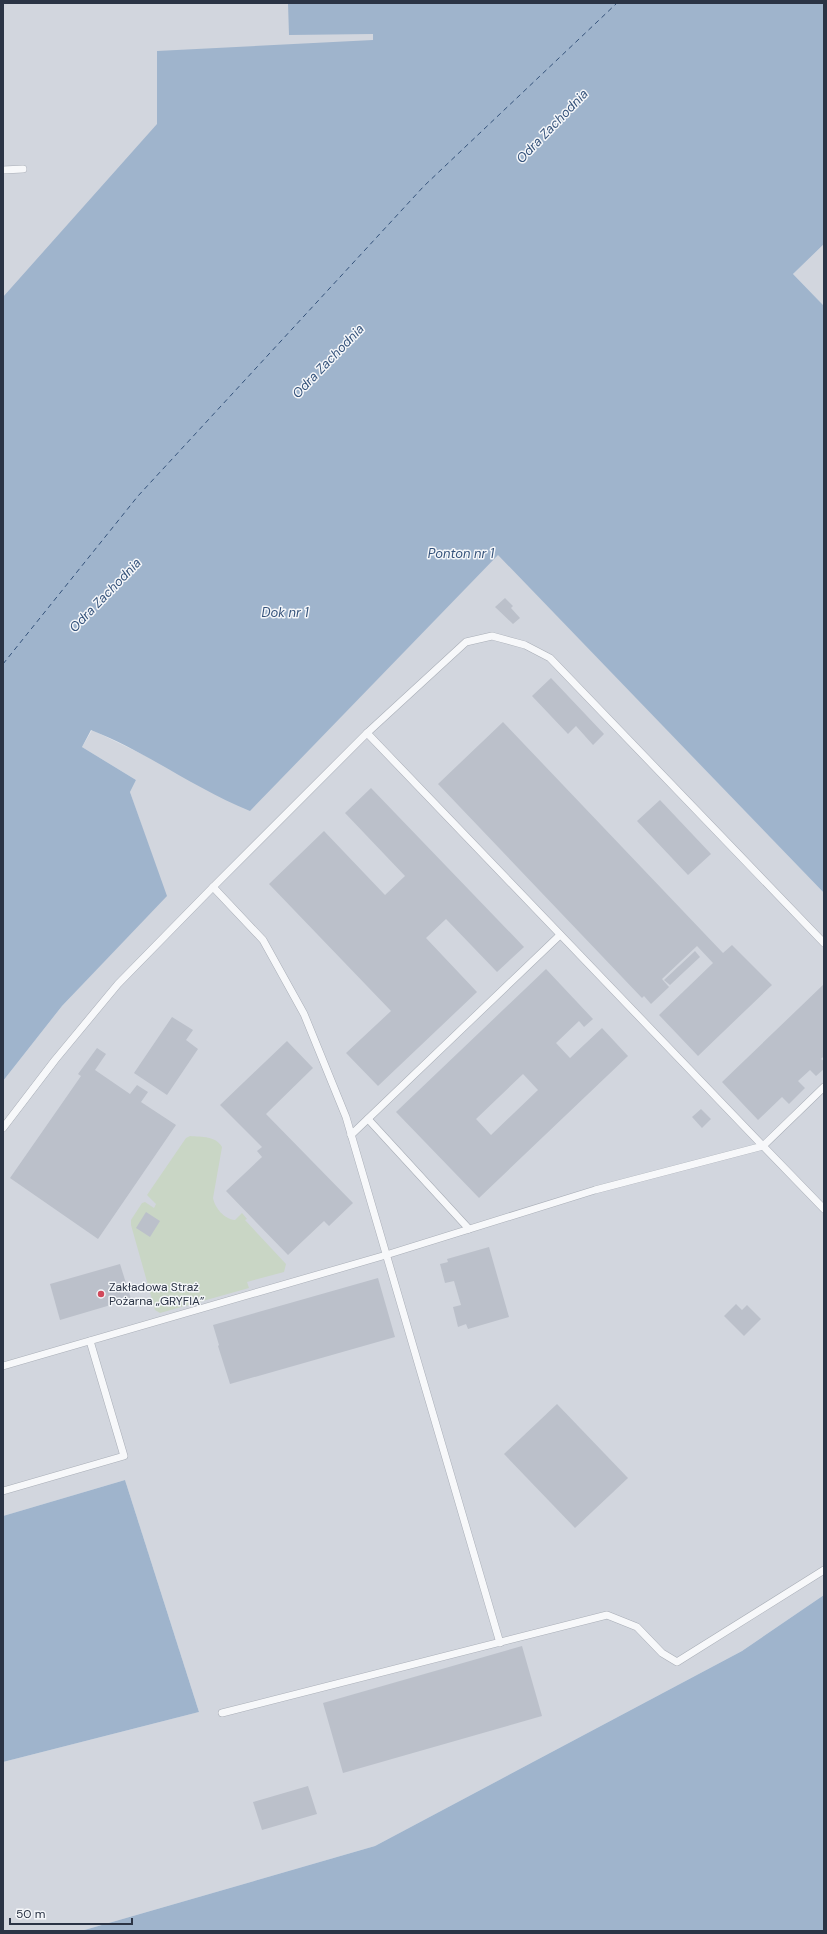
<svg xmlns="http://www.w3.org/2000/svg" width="827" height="1934" font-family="'DM Sans',sans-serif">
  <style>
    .built { fill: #d2d6de }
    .green { fill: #c9d6c5 }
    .water { fill: #9fb4cc }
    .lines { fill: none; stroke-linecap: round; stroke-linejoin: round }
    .ferry { stroke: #34527a; stroke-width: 1; stroke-dasharray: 5 4; stroke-linecap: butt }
    .building { fill: #bbc0ca; fill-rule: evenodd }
    .service-casing { stroke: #a9aeb7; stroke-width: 8 }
    .service { stroke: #f7f8fa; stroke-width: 7 }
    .poi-dot { fill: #d1495b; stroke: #f4f6f9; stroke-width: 1.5 }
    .labels { text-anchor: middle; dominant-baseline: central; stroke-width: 3; stroke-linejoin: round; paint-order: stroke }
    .poi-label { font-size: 12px; fill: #2b3445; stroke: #f4f6f9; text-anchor: start }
    .water-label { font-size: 13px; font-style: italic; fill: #34527a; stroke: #f4f6f9 }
  </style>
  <rect width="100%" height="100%" fill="#e4e7ec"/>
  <!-- built -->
  <g class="built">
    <path d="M3,3H436L3,449Z"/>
    <path d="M824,244V306L793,274Z"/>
    <path d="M498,554L824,893V1595L742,1651L375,1846L81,1931H3V1762L199,1712L125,1480L3,1516V1081L62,1006L166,896L130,792L136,780L82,747L92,730L152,759L250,810Z"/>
  </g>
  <!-- green -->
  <path class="green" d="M190,1136C202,1137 216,1136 222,1147L213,1198C215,1208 224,1219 235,1220L242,1213L247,1219L245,1220L286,1264L284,1272L247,1282L249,1288L160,1313L155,1310L131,1225V1220L142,1203L145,1202L154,1208L156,1204L147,1195L186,1138Z"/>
  <!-- water -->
  <g class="water">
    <path d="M288,3H824V244L793,274L824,306V893L498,555L250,811C195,789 147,752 91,730L82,747L136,780L130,792L167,896L62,1006L3,1081V297L157,124V51L373,40V34L289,35Z"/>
    <path d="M125,1480L199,1712L3,1762V1516Z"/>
    <path d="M824,1595V1931H81L375,1846L742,1651Z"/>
  </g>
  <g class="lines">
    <!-- ferry -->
    <path class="ferry" d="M3,664L138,496L424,186L617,3"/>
  </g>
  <!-- building -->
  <g class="building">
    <path d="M505,598L513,606L511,608L520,618L513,624L495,607Z"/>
    <path d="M551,678L604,734L593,745L576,726L568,734L532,696Z"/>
    <path d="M503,722L723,953L732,945L772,985L698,1056L659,1015L713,963L697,946L662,979L669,987L651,1004L644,996L642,998L438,784Z"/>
    <path d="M371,788L524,947L497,972L446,919L426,938L477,992L378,1086L346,1053L391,1011L269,884L324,831L385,895L405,876L345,813Z"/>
    <path d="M660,800L711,854L688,875L637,821Z"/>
    <path d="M695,951L700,957L670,985L664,980Z"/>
    <path d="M546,969L593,1019L584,1027L579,1021L556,1043L570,1058L602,1028L628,1056L479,1198L396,1112ZM523,1074L538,1090L491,1135L476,1119Z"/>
    <path d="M824,984V1056L821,1059L824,1061V1069L816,1076L810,1070L798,1081L805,1088L789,1104L782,1097L758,1120L722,1082Z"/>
    <path d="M172,1017L193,1030L186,1040L198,1049L167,1095L134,1073Z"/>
    <path d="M287,1041L313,1068L266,1114L353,1203L329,1226L324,1221L288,1255L226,1191L262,1157L257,1151L262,1147L220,1105Z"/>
    <path d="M97,1048L106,1054L95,1070L130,1094L137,1085L148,1092L141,1102L176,1125L98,1239L10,1178L81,1076L78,1074Z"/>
    <path d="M701,1109L711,1119L702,1128L692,1117Z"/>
    <path d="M146,1212L160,1221L150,1237L136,1228Z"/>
    <path d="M489,1247L509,1317L468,1329L466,1324L458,1327L453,1307L461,1305L454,1281L445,1283L440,1264L448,1262L447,1259Z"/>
    <path d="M120,1264L131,1299L60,1320L50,1284Z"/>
    <path d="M378,1278L395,1337L230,1384L218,1346L219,1345L213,1325Z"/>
    <path d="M736,1304L742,1310L747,1305L761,1319L744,1336L724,1316Z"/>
    <path d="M557,1404L628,1478L575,1528L504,1454Z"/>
    <path d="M522,1646L542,1716L343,1773L323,1703Z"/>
    <path d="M308,1786L317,1814L262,1830L253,1802Z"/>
  </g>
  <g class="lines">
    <!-- service casing -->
    <g class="service-casing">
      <g id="service">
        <path d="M3,170L23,169"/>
        <path d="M213,887L367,733L466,642L492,636L525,645L550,658L824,943"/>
        <path d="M824,1087L763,1146L824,1209"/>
        <path d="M368,1119L469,1229"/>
        <path d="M3,1128L55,1060L118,984L213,887L263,940L304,1014L346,1117L500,1643"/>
        <path d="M351,1135L560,935"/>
        <path d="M3,1366L386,1255L595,1190L763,1146L367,733"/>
        <path d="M3,1491L124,1456L90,1341"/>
        <path d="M222,1713L607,1615L637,1627L662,1653L677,1662L824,1570"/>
      </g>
    </g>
    <!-- service -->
    <use href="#service" class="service"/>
  </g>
  <!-- markers -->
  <circle class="poi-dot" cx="101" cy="1294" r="4"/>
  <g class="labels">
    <!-- poi labels -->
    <g class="poi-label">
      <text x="109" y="1287">Zakładowa Straż<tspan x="109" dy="14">Pożarna „GRYFIA”</tspan></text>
    </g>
    <!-- water labels -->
    <g class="water-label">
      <text transform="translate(552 126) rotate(-46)">Odra Zachodnia</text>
      <text transform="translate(328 361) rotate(-46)">Odra Zachodnia</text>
      <text x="461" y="553">Ponton nr 1</text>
      <text transform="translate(105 595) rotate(-46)">Odra Zachodnia</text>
      <text x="285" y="612">Dok nr 1</text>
    </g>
  </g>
  <!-- border -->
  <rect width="827" height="1934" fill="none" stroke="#2b3445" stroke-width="8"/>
  <!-- scale -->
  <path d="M10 1918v6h122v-6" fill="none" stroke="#2b3445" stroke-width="2"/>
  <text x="16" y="1918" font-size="12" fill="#2b3445" stroke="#f4f6f9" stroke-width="3" paint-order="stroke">50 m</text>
</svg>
